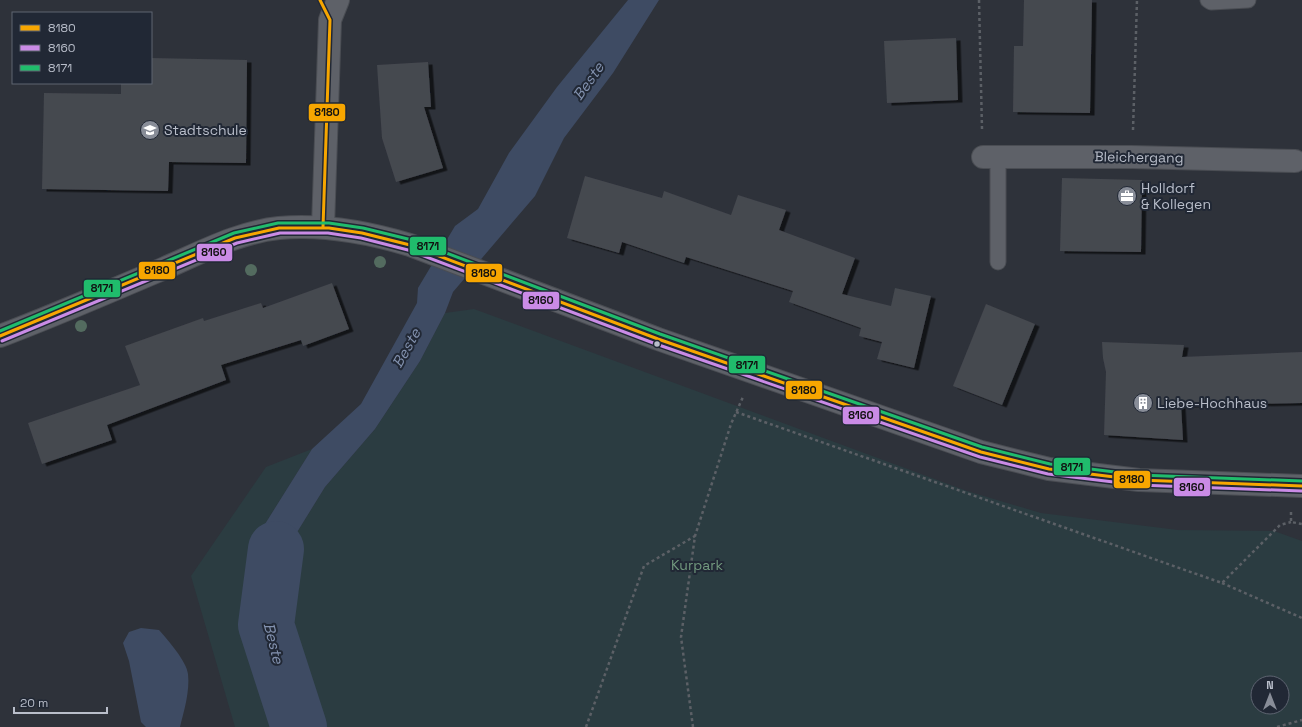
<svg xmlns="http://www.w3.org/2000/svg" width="1302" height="727" font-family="'Space Grotesk',sans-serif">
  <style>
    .green { fill: #2b3c41; fill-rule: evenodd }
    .water { fill: #3e4b63 }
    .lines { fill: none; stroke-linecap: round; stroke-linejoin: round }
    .river { stroke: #3e4b63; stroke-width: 56 }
    .building { fill: #45484f; filter: url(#shadow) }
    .service-casing { stroke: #4a4d53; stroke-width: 17 }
    .minor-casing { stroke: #4a4d53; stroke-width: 24 }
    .tertiary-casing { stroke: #4a4d53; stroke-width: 24 }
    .path { stroke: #5c6066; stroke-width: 2.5; stroke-dasharray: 3 3; stroke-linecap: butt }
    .service { stroke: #5e6168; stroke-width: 15 }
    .minor { stroke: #5e6168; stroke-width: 22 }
    .tertiary { stroke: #5e6168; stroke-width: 22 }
    .bus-1-casing { stroke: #212835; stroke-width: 6 }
    .bus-2-casing { stroke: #212835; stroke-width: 6 }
    .bus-3-casing { stroke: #212835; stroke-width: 6 }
    .bus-1 { stroke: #f7a600; stroke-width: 3 }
    .bus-2 { stroke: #ca8be6; stroke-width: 3 }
    .bus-3 { stroke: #20bc6c; stroke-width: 3 }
    .tree { fill: #536b5f }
    .bus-dot { fill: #b9beca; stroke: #212835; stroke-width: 1.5 }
    .labels { text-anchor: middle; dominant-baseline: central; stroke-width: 4; stroke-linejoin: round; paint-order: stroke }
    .poi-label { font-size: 14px; fill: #b9beca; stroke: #212835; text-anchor: start }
    .street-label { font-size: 14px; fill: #b9beca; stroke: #212835 }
    .park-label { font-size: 14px; fill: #72997e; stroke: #212835 }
    .water-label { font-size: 15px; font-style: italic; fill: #8392af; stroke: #212835 }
    .line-badge { stroke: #212835; stroke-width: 1.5 }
    .pale-badge-label { font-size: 11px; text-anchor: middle; font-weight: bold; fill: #111 }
  </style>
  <defs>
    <filter id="shadow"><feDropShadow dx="4.5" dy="2.5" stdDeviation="0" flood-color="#0009"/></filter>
  </defs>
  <rect width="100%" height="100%" fill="#2e323a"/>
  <!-- green -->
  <path class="green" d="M474,309L967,491L1041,513L1178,530L1274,531L1302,541V727H235L191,576L266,467L312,449L265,524L266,625L283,555L325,487L375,429L420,361L445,313ZM1258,683H1282V707H1258Z"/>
  <!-- water -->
  <g class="water">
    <path d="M628,0H659L613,73L564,138L535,196L453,292L445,313L420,361L375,429L325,487L283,555L266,625L244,606L246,569L265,524L312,449L361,404L417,303L418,288L455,226L478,209L509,153L557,87Z"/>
    <path d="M141,628L159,630C168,640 187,662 188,674C190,691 184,711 180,727H146L141,722L129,661L123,643L129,632Z"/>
  </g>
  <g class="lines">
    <!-- river -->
    <path class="river" d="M276,549L266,625L299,727"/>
  </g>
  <!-- building -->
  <g class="building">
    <path d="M1024,0H1092L1090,113L1013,112L1014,46H1023Z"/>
    <path d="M956,38L958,100L887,103L884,41Z"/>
    <path d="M151,58L247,60L246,163L169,162L168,191L42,189L44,93L121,94V83H151Z"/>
    <path d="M428,62L431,107H424L443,168L396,182L382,138L377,65Z"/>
    <path d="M585,176L662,198L664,191L731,215L738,195L786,210L779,230L855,258L842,294L891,306L895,288L931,296L914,368L877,359L882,342L859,336L861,328L789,302L793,291L686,257L684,263L622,242L619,253L567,238Z"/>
    <path d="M1062,178L1142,180L1141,252L1060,251Z"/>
    <path d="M332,283L349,329L303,346L301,340L221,365L226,380L107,425L112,440L42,464L28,423L140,385L125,346L203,318L204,321L261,303L263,308Z"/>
    <path d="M986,304L1035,324L1002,405L953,386Z"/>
    <path d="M1102,342L1184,345L1182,357L1302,352V403L1181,405L1183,440L1104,435L1106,372L1103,358Z"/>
  </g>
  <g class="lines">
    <!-- service casing -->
    <g class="service-casing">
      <g id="service">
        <path d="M1208,0L1211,2L1248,0"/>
        <path d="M998,157V262"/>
      </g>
    </g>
    <!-- minor casing -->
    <g class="minor-casing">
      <g id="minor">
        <path d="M983,157H1132L1295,161"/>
        <path d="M323,227L330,20L338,0"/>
      </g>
    </g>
    <!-- tertiary casing -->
    <g class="tertiary-casing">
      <path id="tertiary" d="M0,336C56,315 110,291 165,268C202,252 239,232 279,228C324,224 367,232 410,245L658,339L981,452L1049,469L1139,480L1302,486"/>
    </g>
    <!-- path -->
    <g class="path">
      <path d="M979,0L982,129"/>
      <path d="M1133,130L1137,0"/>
      <path d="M736,412L1222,583L1280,525L1291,522"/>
      <path d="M1291,512V522L1302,524"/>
      <path d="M1222,583L1302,618"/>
      <path d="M586,727L644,566L695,536"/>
      <path d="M693,727L681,637L695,536L731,424L743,397"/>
      <path d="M1277,727L1302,720"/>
    </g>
    <!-- service -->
    <use href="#service" class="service"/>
    <!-- minor -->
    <use href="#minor" class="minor"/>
    <!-- tertiary -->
    <use href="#tertiary" class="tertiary"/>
    <!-- bus-1 casing -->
    <g class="bus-1-casing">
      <g id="bus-1">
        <path d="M320,0L330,20L323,227"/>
        <path d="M0,336L235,238L279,228H329L362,233L410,245L658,339L981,452L1049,469L1139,480L1302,486"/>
      </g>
    </g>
    <!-- bus-2 casing -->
    <g class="bus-2-casing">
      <path id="bus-2" d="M2,341L237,243L280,233H328L361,238L408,250L656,344L980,457L1048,474L1138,485L1302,491"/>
    </g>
    <!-- bus-3 casing -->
    <g class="bus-3-casing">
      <path id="bus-3" d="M0,331L234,233L278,223H329L363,228L412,240L660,334L982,447L1050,464L1139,475L1302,481"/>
    </g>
    <!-- bus-1 -->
    <use href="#bus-1" class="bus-1"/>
    <!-- bus-2 -->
    <use href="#bus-2" class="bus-2"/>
    <!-- bus-3 -->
    <use href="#bus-3" class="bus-3"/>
  </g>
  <!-- trees -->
  <g class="tree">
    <circle cx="380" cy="262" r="6"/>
    <circle cx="251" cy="270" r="6"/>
    <circle cx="81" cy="326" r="6"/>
  </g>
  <!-- icons -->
  <defs>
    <g id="school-disc" transform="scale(1)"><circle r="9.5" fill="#888d98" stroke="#212835"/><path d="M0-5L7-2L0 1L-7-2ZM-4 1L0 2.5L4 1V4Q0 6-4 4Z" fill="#fff"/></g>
    <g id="office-disc" transform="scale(1)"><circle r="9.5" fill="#888d98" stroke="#212835"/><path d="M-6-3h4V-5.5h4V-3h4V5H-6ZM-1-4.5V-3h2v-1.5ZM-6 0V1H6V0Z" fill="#fff"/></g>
    <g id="building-disc" transform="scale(1)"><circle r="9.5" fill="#888d98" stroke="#212835"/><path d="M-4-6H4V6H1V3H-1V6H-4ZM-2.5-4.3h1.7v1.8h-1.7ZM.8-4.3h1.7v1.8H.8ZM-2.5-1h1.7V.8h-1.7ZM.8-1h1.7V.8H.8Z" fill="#fff"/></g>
  </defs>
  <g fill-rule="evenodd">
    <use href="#school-disc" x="150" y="130"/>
    <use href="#office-disc" x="1127" y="196"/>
    <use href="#building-disc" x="1143" y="403"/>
  </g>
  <!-- markers -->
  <circle class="bus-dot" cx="657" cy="344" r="3.5"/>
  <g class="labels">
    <!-- poi labels -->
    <g class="poi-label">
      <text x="164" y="130">Stadtschule</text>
      <text x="1141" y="188">Holldorf<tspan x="1141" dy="16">&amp; Kollegen</tspan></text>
      <text x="1157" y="403">Liebe-Hochhaus</text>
    </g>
    <!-- street labels -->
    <g class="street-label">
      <text transform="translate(1139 157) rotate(1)">Bleichergang</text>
    </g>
    <!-- park labels -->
    <g class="park-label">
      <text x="697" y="565">Kurpark</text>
    </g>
    <!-- water labels -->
    <g class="water-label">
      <text transform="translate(588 81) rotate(-55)">Beste</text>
      <text transform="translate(406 348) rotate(-61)">Beste</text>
      <text transform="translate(274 643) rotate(76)">Beste</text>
    </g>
  </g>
  <g class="line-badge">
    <rect x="308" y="103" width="38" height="19" rx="4" fill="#f7a600"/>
    <rect x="409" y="236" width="38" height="20" rx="4" fill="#20bc6c"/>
    <rect x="196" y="243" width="37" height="19" rx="4" fill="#ca8be6"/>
    <rect x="138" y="261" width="38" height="19" rx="4" fill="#f7a600"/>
    <rect x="465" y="263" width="38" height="20" rx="4" fill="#f7a600"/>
    <rect x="83" y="279" width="38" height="19" rx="4" fill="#20bc6c"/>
    <rect x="522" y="291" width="38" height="19" rx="4" fill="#ca8be6"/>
    <rect x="728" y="355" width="38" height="19" rx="4" fill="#20bc6c"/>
    <rect x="785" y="380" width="38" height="20" rx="4" fill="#f7a600"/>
    <rect x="842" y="406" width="38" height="19" rx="4" fill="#ca8be6"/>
    <rect x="1053" y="457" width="38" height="19" rx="4" fill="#20bc6c"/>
    <rect x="1113" y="470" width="38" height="19" rx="4" fill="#f7a600"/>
    <rect x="1173" y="477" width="38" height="20" rx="4" fill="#ca8be6"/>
  </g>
  <g class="pale-badge-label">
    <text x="327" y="116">8180</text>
    <text x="428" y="250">8171</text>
    <text x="214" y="256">8160</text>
    <text x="157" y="274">8180</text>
    <text x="484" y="277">8180</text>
    <text x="102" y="292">8171</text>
    <text x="541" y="304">8160</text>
    <text x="747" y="369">8171</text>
    <text x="804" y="394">8180</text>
    <text x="861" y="419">8160</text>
    <text x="1072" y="471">8171</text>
    <text x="1132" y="483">8180</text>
    <text x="1192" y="491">8160</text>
  </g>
  <!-- legend -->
  <rect x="12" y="12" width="140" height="72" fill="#212835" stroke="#5e6471"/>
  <rect x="20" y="25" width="20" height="6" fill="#f7a600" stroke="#5e6471"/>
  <text x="48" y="32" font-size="12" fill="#b9beca">8180</text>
  <rect x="20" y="45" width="20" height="6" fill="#ca8be6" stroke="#5e6471"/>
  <text x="48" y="52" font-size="12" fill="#b9beca">8160</text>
  <rect x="20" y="65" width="20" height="6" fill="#20bc6c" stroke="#5e6471"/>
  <text x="48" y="72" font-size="12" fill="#b9beca">8171</text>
  <!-- north arrow -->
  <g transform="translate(1270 695)"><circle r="19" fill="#212835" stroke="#5e6471"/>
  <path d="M0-3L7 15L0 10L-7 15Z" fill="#888d98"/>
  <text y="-6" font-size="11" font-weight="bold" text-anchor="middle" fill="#b9beca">N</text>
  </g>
  <!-- scale -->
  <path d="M14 707v6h93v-6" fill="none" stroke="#b9beca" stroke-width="2"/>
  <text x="20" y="707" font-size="12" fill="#b9beca" stroke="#212835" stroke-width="3" paint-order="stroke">20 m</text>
</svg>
